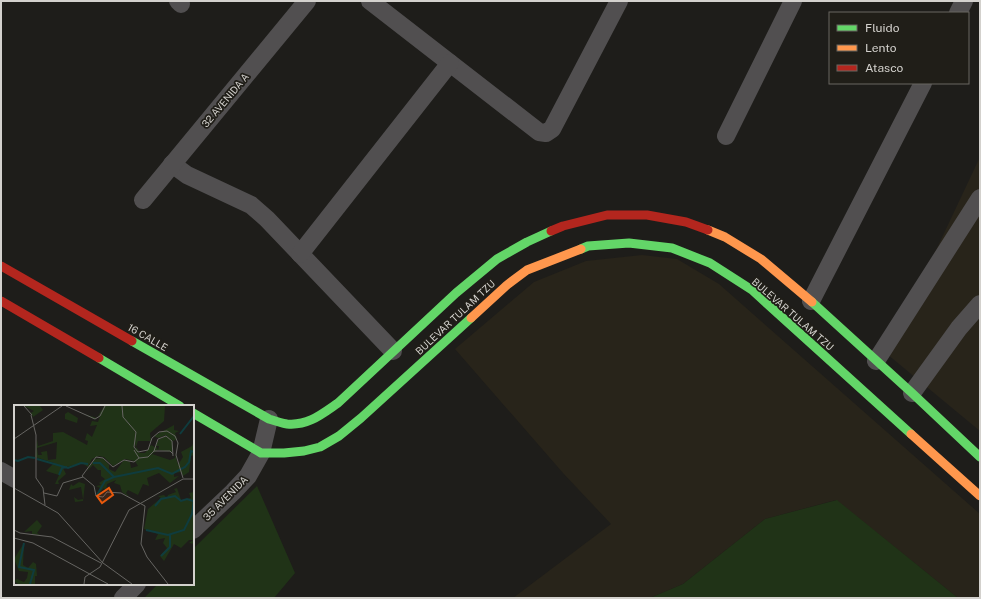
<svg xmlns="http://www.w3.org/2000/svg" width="981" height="599" font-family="'Public Sans',sans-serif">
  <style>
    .built { fill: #28241a }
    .green { fill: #203317 }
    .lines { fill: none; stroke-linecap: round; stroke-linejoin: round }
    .street { stroke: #514f50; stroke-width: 18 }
    .fast { stroke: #63d668; stroke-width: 9 }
    .slow { stroke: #ff974d; stroke-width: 9 }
    .jam { stroke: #b3261e; stroke-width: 9 }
    .labels { text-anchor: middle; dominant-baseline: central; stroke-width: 3.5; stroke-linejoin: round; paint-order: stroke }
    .street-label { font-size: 10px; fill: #d3d1cd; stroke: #201e18 }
    .inset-river { fill: none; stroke: #0f3c3e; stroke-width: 2 }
    .inset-road { fill: none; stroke: #666562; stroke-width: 1 }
    .view { fill: #e8590c; fill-opacity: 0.15; stroke: #e8590c; stroke-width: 2 }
    .inset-edge { fill: none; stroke: #d3d1cd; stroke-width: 2 }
  </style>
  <rect width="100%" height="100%" fill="#1e1d1a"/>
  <!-- built -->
  <g class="built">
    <path d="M980,157V431L887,354Z"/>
    <path d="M642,255L677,259L719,284L980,514V598H958L836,500L765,519L683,584L650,598H513L611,524L563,473L455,349L534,282L586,261Z"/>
  </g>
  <!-- green -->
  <g class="green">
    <path d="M257,486L295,573L274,598H144L158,584H193V549Z"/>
    <path d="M837,500L958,598H650L683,584L765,519Z"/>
  </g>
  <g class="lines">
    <!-- street -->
    <g class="street">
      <path d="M178,1L181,4"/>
      <path d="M370,1L539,132L546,133L552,129L619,1"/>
      <path d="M958,13L964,1"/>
      <path d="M726,136L793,1"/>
      <path d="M172,164L187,175L251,205L267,219L393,351"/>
      <path d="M143,200L307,1"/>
      <path d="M300,254L450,63"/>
      <path d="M811,301L923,83"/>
      <path d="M876,361L980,198"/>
      <path d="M912,393L959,328L980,304"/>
      <path d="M1,471L15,479"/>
      <path d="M193,530L233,492L248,476L261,453L269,419"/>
      <path d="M123,598L137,584"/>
    </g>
    <!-- fast -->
    <g class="fast">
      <path d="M581,249L588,246L629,243L672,248L710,263L752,290L911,434"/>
      <path d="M812,302L912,393L980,457"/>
      <path d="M132,341L269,419C275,421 281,423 287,424C308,426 322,414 338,403L456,293L497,259L527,242L551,231"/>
      <path d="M99,358L180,406"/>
      <path d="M193,413L261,453H284L304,451L320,447L339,436L361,418L471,318"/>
    </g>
    <!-- slow -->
    <g class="slow">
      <path d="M708,230L725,237L761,259L812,302"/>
      <path d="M471,318L507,285L527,270L581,249"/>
      <path d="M911,434L980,496"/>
    </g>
    <!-- jam -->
    <g class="jam">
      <path d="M551,231L563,226L607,215H647L686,222L708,230"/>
      <path d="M1,266L132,341"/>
      <path d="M1,301L99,358"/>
    </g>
  </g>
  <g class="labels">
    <!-- street labels -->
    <g class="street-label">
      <text transform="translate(225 100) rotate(-50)">32 AVENIDA A</text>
      <text transform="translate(793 314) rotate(41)">BULEVAR TULAM TZU</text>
      <text transform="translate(455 317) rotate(-43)">BULEVAR TULAM TZU</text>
      <text transform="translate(148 337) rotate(30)">16 CALLE</text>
      <text transform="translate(225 498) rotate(-45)">35 AVENIDA</text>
    </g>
  </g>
  <!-- overview -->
  <g transform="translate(14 405)">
    <rect width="180" height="180" fill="#1e1d1a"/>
    <path d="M10,1H26L29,5L19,12L17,8L20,6ZM90,1H151L150,16L136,28L137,36H124L122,42L127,48L122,45L121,37L120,43L125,48H131L137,40L141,42L145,34L153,31L158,36V47L144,45L145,41H142L144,45L138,49L156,55L161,53V49L164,60L169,52L167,47L178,41L180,36V50L177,51L175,67L169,71L167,67L160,68V72L165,71L156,78L145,68L133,73L135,81L129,79L124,90L114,85L112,88L115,92L108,87L106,80L100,78L102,75L93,79L92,86L90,83L82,91L86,83L82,81L87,80L85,78L91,74L87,71V65H84L79,60L73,66L80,54L89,53L95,60V64L101,67L110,55L116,57L117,63L124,61L121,56L111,54L99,61L90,52L85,51L78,54L74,62L68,58L49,63L52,69L44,76L45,79H41L45,70L32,66L40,58L21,52L23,34L24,41L39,36V28L49,27L73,40L74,36L71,35L73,28L78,32L83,20L76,21L78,16L84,17L87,9L83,13L81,14H79L78,13L70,9L83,13ZM43,37L42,54L34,55L33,46L27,47L28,50H22H24L23,43ZM54,7L64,13L63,18L51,14V9ZM160,20V25L165,26L161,28L163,34L159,36L152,30L144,33L140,31ZM65,77L71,79L69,96L61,97L60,92L64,95L69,94L67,82L55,85L57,79L59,81ZM163,83L167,95L177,93L175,88L180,87V139L175,138L179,135H175L167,143L160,139L150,156L146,151L153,143L149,138L151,133L141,135L144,129L130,124L134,104L147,93L144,91L150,90L153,93L154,90L162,87L160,84ZM23,115L28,121L23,128L26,130L18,129V126L10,127ZM10,138L9,160L14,163L19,157L22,159L23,171H21V179H4L0,176L3,174L10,177L13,173L14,167L5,166L0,154Z" fill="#203317" fill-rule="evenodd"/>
    <path class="inset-river" d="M166,29L180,11M23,54L54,63L67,58L74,59M0,55L4,56L14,52L21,53M79,58H86L100,72L91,76L83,90M45,70L48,63L53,62M100,72L144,63L158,69L171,62L175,57L177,46L180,47M141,101L147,94L161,91L167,96L173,94L179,96M132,125L154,130L170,125L178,109L180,94M10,138L5,162L20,165L16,179M147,151L156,142V130"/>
    <path class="inset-road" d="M10,1L18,10M52,1L81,14L86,11L91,1M108,1L109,12L122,27L120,42L124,47L134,45L138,33L145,27L153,26L161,31L164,38L162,50L169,73M17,10L22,30V73L29,83L31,100M0,34L48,1M120,45L125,53L134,52L140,46L144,34L152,31L158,36L159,51M140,46H156L159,49M68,71L80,81L82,91L89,92L93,87L107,88L131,101L127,139L133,152L154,179M68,71L82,52L89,53L99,62L110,55L120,57L125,53M0,83L44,108L89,158L118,179M30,88L43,91L49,78L69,72M0,125L6,128L38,132L87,158M0,133L19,138L94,179M70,179L71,172L86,162L115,105L169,74H180"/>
    <path class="view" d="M95,83L99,90L88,98L83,91Z"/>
    <rect width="180" height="180" class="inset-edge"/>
  </g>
  <!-- border -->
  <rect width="981" height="599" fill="none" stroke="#d3d1cd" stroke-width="4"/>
  <!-- legend -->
  <rect x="829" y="12" width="140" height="72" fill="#201e18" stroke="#686660"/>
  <rect x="837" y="25" width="20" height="6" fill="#63d668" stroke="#686660"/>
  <text x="865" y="32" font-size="12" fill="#d3d1cd">Fluido</text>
  <rect x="837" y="45" width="20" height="6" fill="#ff974d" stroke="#686660"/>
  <text x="865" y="52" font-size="12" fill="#d3d1cd">Lento</text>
  <rect x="837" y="65" width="20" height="6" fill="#b3261e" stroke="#686660"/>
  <text x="865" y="72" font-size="12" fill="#d3d1cd">Atasco</text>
</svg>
